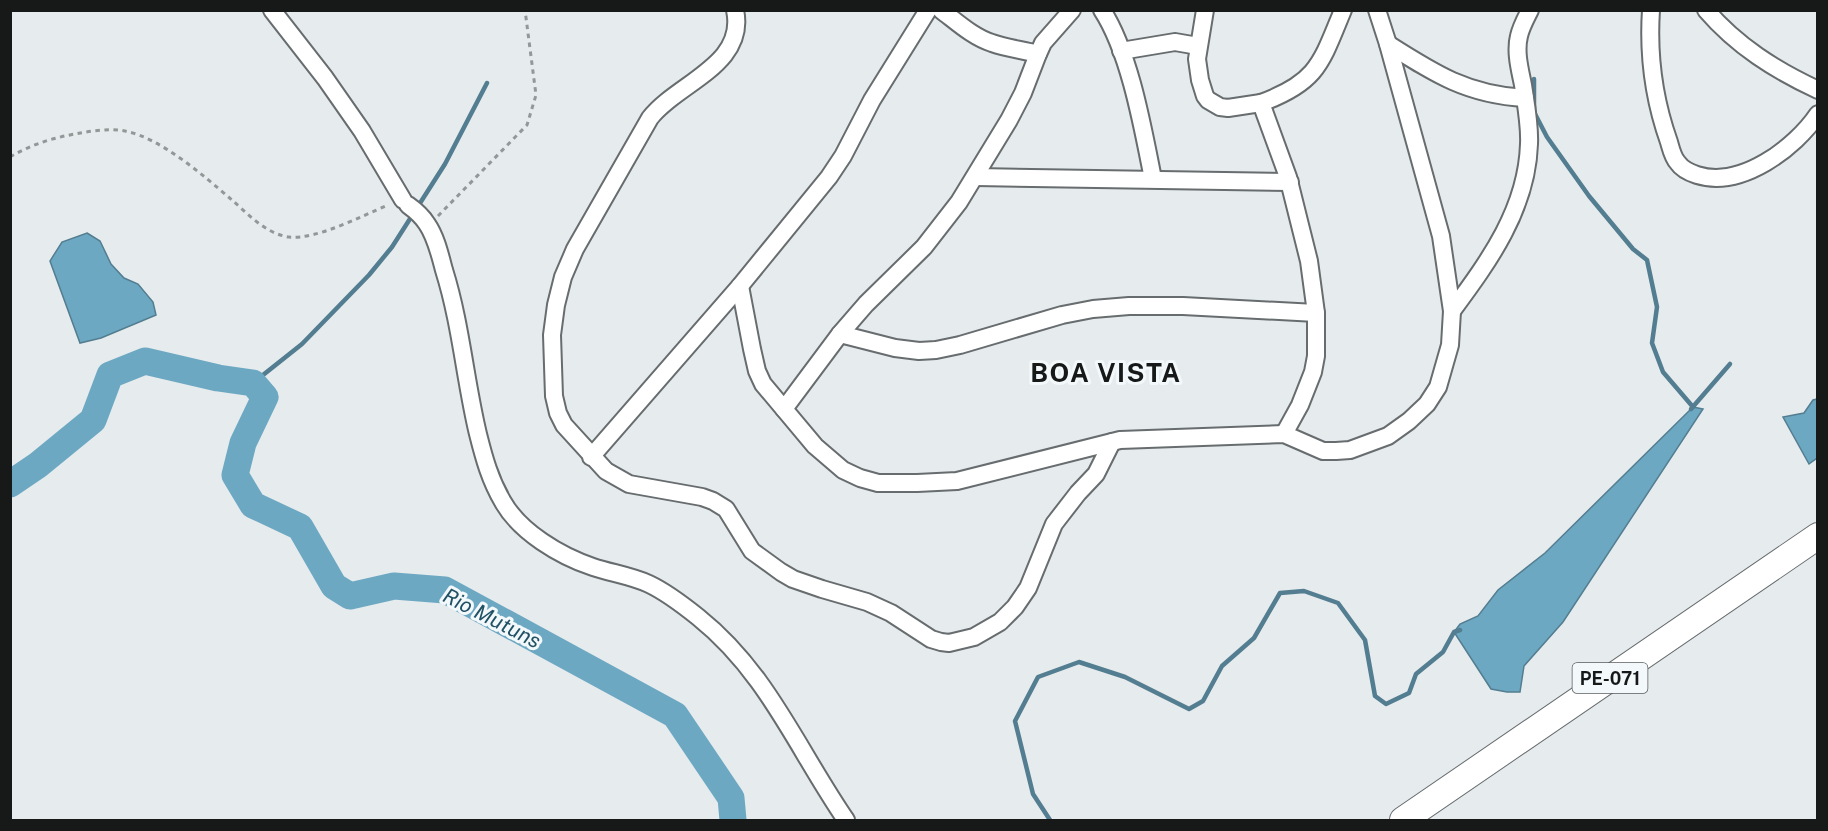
<svg xmlns="http://www.w3.org/2000/svg" width="1828" height="831" font-family="'Public Sans',sans-serif">
  <style>
    .water { fill: #6da8c3; stroke: #537d90; stroke-width: 1.5 }
    .lines { fill: none; stroke-linecap: round; stroke-linejoin: round }
    .stream { stroke: #537d90; stroke-width: 4.5 }
    .river { stroke: #6da8c3; stroke-width: 27 }
    .street-casing { stroke: #676c6e; stroke-width: 20 }
    .primary-casing { stroke: #676c6e; stroke-width: 28 }
    .path { stroke: #939798; stroke-width: 3; stroke-dasharray: 4.5 4.5; stroke-linecap: butt }
    .street { stroke: #fff; stroke-width: 16 }
    .primary { stroke: #fff; stroke-width: 26 }
    .labels { text-anchor: middle; dominant-baseline: central; stroke-width: 6; stroke-linejoin: round; paint-order: stroke }
    .shield { fill: #f3f8fb; stroke: #595c5d; stroke-width: 1.5 }
    .shield-label { font-size: 18px; font-weight: bold; fill: #171919 }
    .water-label { font-size: 21px; font-style: italic; fill: #205165; stroke: #f3f8fb }
    .district-label { font-size: 26px; font-weight: bold; letter-spacing: 1.5px; fill: #171919; stroke: #f3f8fb }
  </style>
  <rect width="100%" height="100%" fill="#e6ebed"/>
  <!-- water -->
  <g class="water">
    <path d="M87,233L100,241L111,264L124,278L138,284L153,302L156,315L101,338L80,343L50,261L62,242Z"/>
    <path d="M1817,399V458L1809,464L1783,417L1804,413L1813,400Z"/>
    <path d="M1693,407L1703,409L1563,622L1524,666L1520,692H1507L1491,689L1454,632L1460,624L1478,616L1498,590L1545,553Z"/>
  </g>
  <g class="lines">
    <!-- stream -->
    <g class="stream">
      <path d="M1534,79V112L1547,137L1589,196L1633,249L1647,260L1657,307L1652,343L1663,372L1693,407"/>
      <path d="M253,383L302,344L369,275L392,247L445,164L487,83"/>
      <path d="M1691,409L1730,364"/>
      <path d="M1050,820L1033,794L1015,721L1038,677L1079,662L1125,677L1189,709L1203,701L1222,666L1254,638L1280,593L1304,591L1338,603L1365,640L1375,696L1386,704L1409,693L1416,674L1443,652L1454,632L1460,630"/>
    </g>
    <!-- river -->
    <path class="river" d="M10,484L38,465L93,420L110,375L145,361L218,378L253,383L265,397L243,443L235,475L253,505L300,527L334,586L350,596L394,586L445,590L675,715L731,798L733,820"/>
    <!-- street casing -->
    <g class="street-casing">
      <g id="street">
        <path d="M272,10L325,78L362,131L403,200"/>
        <path d="M735,10C747,65 677,83 650,118L575,249L563,277L556,305L552,335L554,396L558,413L564,425L606,471L629,484L702,497L713,501L726,509L752,551L781,572L793,579L822,589L867,602L891,613L931,639L941,642L949,643L974,637L1000,622L1015,607L1028,588L1054,524L1078,493L1096,474L1112,442"/>
        <path d="M941,10C957,22 973,37 992,43C1006,48 1023,50 1038,54"/>
        <path d="M1102,10C1130,53 1143,129 1153,179"/>
        <path d="M1205,10L1197,59L1200,80L1205,96L1208,100L1220,107L1228,108L1261,103"/>
        <path d="M1651,10C1648,55 1654,100 1669,142C1671,149 1673,158 1678,163C1682,169 1691,173 1697,175C1741,189 1795,148 1818,114"/>
        <path d="M1706,10C1737,46 1775,70 1818,90"/>
        <path d="M1388,44C1435,74 1468,95 1525,98"/>
        <path d="M1121,51L1175,42L1198,46"/>
        <path d="M976,177L1290,182"/>
        <path d="M408,205C415,210 422,216 427,224C436,237 440,255 444,270C461,324 465,380 478,434C484,458 490,480 503,502C520,532 560,556 593,567C611,573 632,576 649,584C666,592 683,605 698,617C768,673 797,749 846,820"/>
        <path d="M740,286L752,349L757,371L763,384L815,446L843,470L860,478L878,483H917L957,481L1120,440L1284,434L1323,451H1336L1350,450L1388,436L1409,421L1427,404L1438,387L1450,345L1452,311L1441,236L1388,44L1377,10"/>
        <path d="M1452,311C1489,261 1527,209 1529,144C1530,125 1526,105 1523,85C1520,70 1515,52 1519,36C1521,27 1526,18 1530,10"/>
        <path d="M840,334L895,348L919,351L936,350L960,345L1062,315L1093,309L1129,306H1183L1316,313"/>
        <path d="M784,409L840,334L866,304L924,247L959,202L1009,120L1023,93L1038,54L1043,43L1072,10"/>
        <path d="M1284,434L1300,405L1313,372L1316,356V313L1309,261L1288,177L1261,103C1318,82 1321,63 1343,10"/>
        <path d="M591,457L740,286L829,177L843,156L872,100L928,10"/>
      </g>
    </g>
    <!-- primary casing -->
    <g class="primary-casing">
      <path id="primary" d="M1403,820L1818,536"/>
    </g>
    <!-- path -->
    <g class="path">
      <path d="M10,157C30,145 52,138 75,134C91,131 109,128 125,131C161,138 204,176 232,200C248,214 266,234 289,237C316,240 362,216 388,205"/>
      <path d="M438,216L527,125L536,95L525,10"/>
    </g>
    <!-- street -->
    <use href="#street" class="street"/>
    <!-- primary -->
    <use href="#primary" class="primary"/>
  </g>
  <g class="labels">
    <!-- shield labels -->
    <rect class="shield" x="1572.5" y="663" width="75" height="30" rx="4.5"/>
    <g class="shield-label">
      <text x="1610" y="678">PE-071</text>
    </g>
    <!-- water labels -->
    <g class="water-label">
      <text transform="translate(492 618) rotate(27)">Rio Mutuns</text>
    </g>
    <!-- district labels -->
    <g class="district-label">
      <text x="1106" y="372">BOA VISTA</text>
    </g>
  </g>
  <!-- border -->
  <rect width="1828" height="831" fill="none" stroke="#171919" stroke-width="24"/>
</svg>
